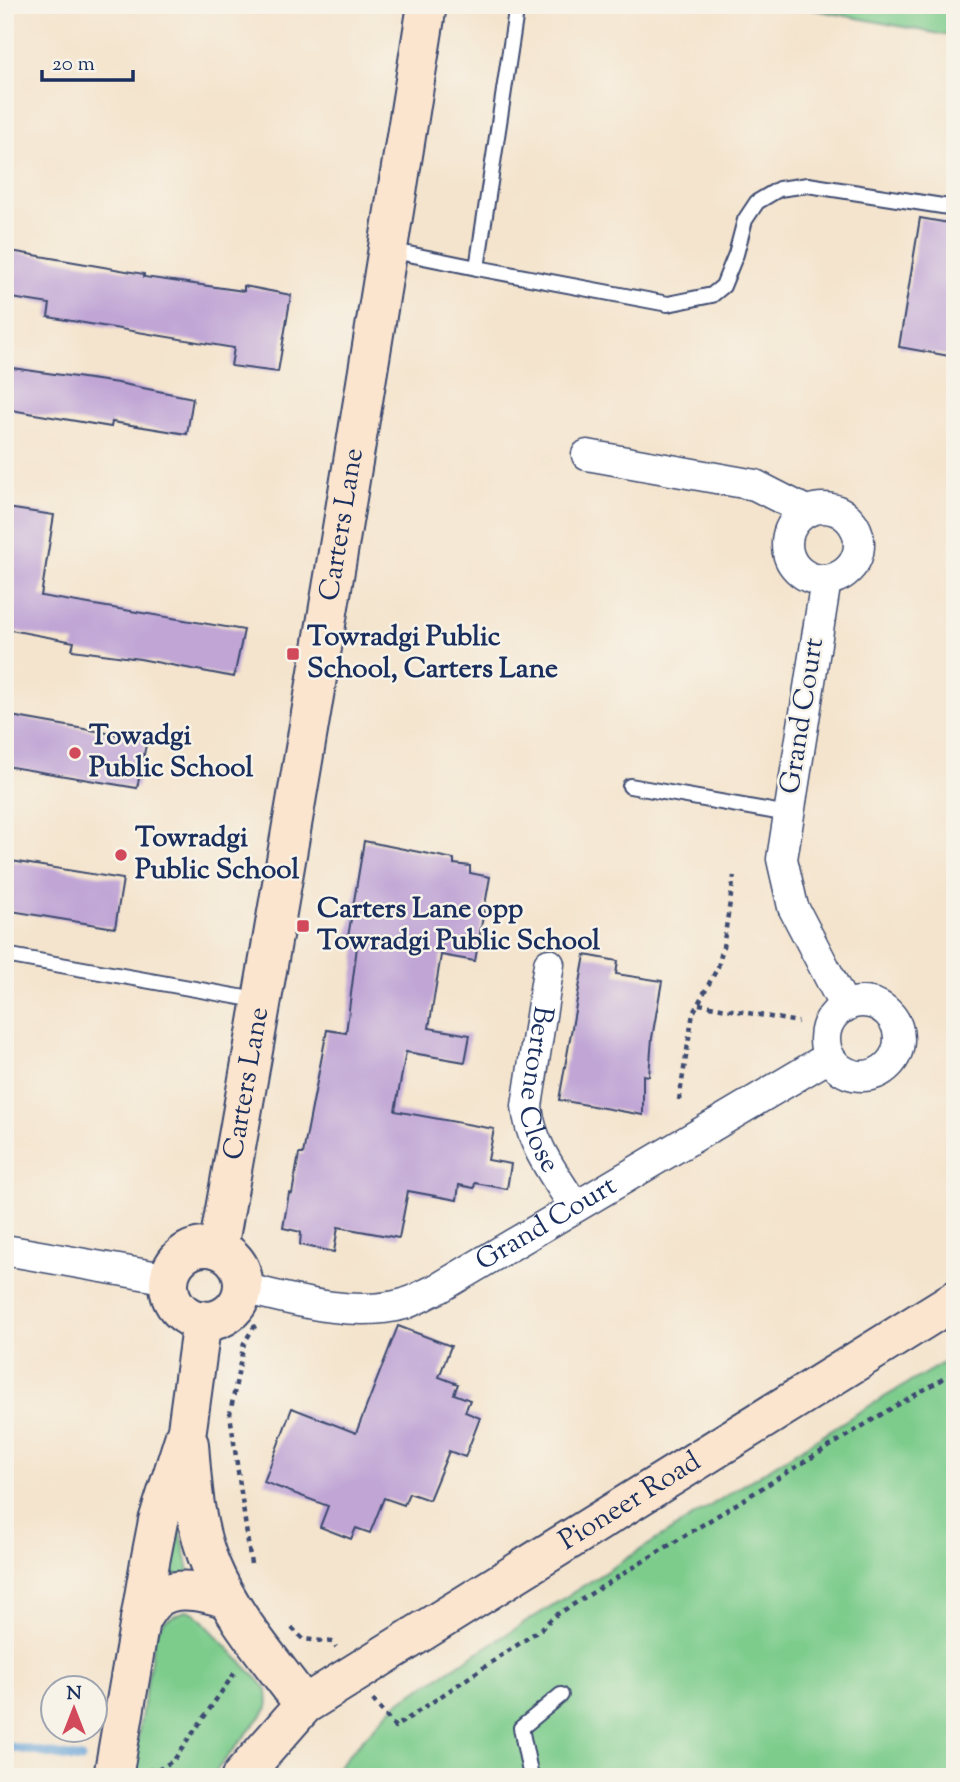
<svg xmlns="http://www.w3.org/2000/svg" width="960" height="1782" font-family="'Sorts Mill Goudy',serif">
  <style>
    .green { fill: #7dcc8c; stroke: #4c7e75; stroke-width: 2 }
    .lines { fill: none; stroke-linecap: round; stroke-linejoin: round }
    .stream { stroke: #66a3d7; stroke-width: 9 }
    .building { fill: #c0a5d5 }
    .lane-casing { stroke: #3c4a6f; stroke-width: 18 }
    .street-casing { stroke: #3c4a6f; stroke-width: 33 }
    .secondary-casing { stroke: #3c4a6f; stroke-width: 42 }
    .path { stroke: #3c4a6f; stroke-width: 4.5; stroke-dasharray: 5 5; stroke-linecap: butt }
    .lane { stroke: #fff; stroke-width: 14 }
    .street { stroke: #fff; stroke-width: 30 }
    .secondary { stroke: #fbe5cf; stroke-width: 38 }
    .poi-dot { fill: #d1495b; stroke: #f7f3e8; stroke-width: 2.5 }
    .labels { text-anchor: middle; dominant-baseline: central; stroke-width: 5; stroke-linejoin: round; paint-order: stroke }
    .street-label { font-size: 28px; fill: #1b2f5e; stroke: #f7f3e8 }
    .poi-label { font-size: 28px; font-weight: bold; fill: #1b2f5e; stroke: #f7f3e8; text-anchor: start }
  </style>
  <rect width="100%" height="100%" fill="#f7f3e8"/>
  <filter id="ink" filterUnits="userSpaceOnUse"><feTurbulence type="fractalNoise" baseFrequency=".0143" numOctaves="2"/><feDisplacementMap in="SourceGraphic" scale="14" xChannelSelector="R" yChannelSelector="G"/><feConvolveMatrix kernelMatrix="1 2 1 2 8 2 1 2 1" color-interpolation-filters="sRGB"/></filter>
  <filter id="wash" filterUnits="userSpaceOnUse"><feTurbulence type="fractalNoise" baseFrequency=".00686" numOctaves="4" result="noise"/><feDisplacementMap in="SourceGraphic" scale="28" xChannelSelector="R" yChannelSelector="G"/><feGaussianBlur stdDeviation="1.57" result="paint"/><feColorMatrix in="noise" values="0 0 0 0 0 0 0 0 0 0 0 0 0 0 0 0 0 1.4 0 .05"/><feComposite in="paint" operator="in"/></filter>
  <g filter="url(#wash)">
    <rect width="100%" height="100%" fill="#f4e4cd"/>
    <!-- green -->
    <g class="green">
      <path d="M790,5H955V37Z"/>
      <path d="M955,1356V1777H328L396,1704L859,1412Z"/>
      <path d="M176,1510L191,1580L164,1581Z"/>
      <path d="M187,1610L195,1613L267,1689L268,1708L211,1777H131L155,1635L165,1620Z"/>
    </g>
    <g class="lines">
      <!-- stream -->
      <path class="stream" d="M5,1746L81,1759"/>
    </g>
    <g id="blocks">
      <!-- building -->
      <g class="building">
        <path d="M920,218L955,224V357L899,347Z"/>
        <path d="M5,250L144,274V277L244,291V286L291,295L278,372L231,366L234,348L48,317L50,304L5,297Z"/>
        <path d="M5,367L118,383L193,398L187,434L112,422L111,427L5,409Z"/>
        <path d="M7,508L54,515L41,596L244,630L234,677L140,659L72,650L74,642L5,629V520Z"/>
        <path d="M5,715L147,740L137,788L5,766Z"/>
        <path d="M364,841L454,859V864L470,866V873L490,877L475,961L441,955L429,1028L470,1035L465,1062L406,1052L395,1111L494,1129L488,1160L511,1164L507,1189L475,1183L474,1188L459,1185L457,1200L408,1191L399,1238L338,1227L334,1252L300,1245L301,1232L283,1228L289,1193L292,1194L299,1154H303L327,1030L346,1033L358,939L348,937Z"/>
        <path d="M5,860L123,879L115,928L5,910Z"/>
        <path d="M585,955L618,961L616,974L662,981L652,1038L649,1076L643,1075V1115L559,1100Z"/>
        <path d="M398,1326L451,1346L439,1377L458,1384L454,1394L470,1400L465,1412L480,1418L465,1457L449,1451L429,1500L409,1493L404,1505L384,1498L370,1533L356,1528L351,1539L320,1527L328,1506L264,1482L292,1408L356,1433Z"/>
      </g>
    </g>
  </g>
  <g filter="url(#ink)">
    <use href="#blocks" fill-opacity="0" stroke="#3c4a6f" stroke-width="2"/>
    <g class="lines">
      <!-- lane casing -->
      <g class="lane-casing">
        <g id="lane">
          <path d="M389,250L477,268L517,5"/>
          <path d="M477,268L668,304L712,295L723,286L736,254L745,220L757,202L779,189L808,185L955,208"/>
          <path d="M630,786L788,814"/>
          <path d="M5,955L262,1001"/>
          <path d="M531,1777L521,1728L561,1695"/>
          <path d="M951,1777L955,1750"/>
        </g>
      </g>
      <!-- street casing -->
      <g class="street-casing">
        <g id="street">
          <path d="M587,455L755,485L806,511"/>
          <circle cx="823" cy="544" r="36"/>
          <path d="M826,580L782,859L793,907L845,1007"/>
          <path id="s1" d="M549,964L527,1106C530,1144 555,1175 574,1206"/>
          <circle cx="862" cy="1039" r="37"/>
          <path d="M5,1250L170,1279"/>
          <path id="s2" d="M243,1288C293,1300 353,1318 404,1304C416,1300 427,1293 439,1288L829,1057"/>
        </g>
      </g>
      <!-- secondary casing -->
      <g class="secondary-casing">
        <g id="secondary">
          <circle cx="206" cy="1284" r="37"/>
          <path id="s3" d="M218,1249C292,835 361,420 427,5"/>
          <path d="M189,1444C192,1485 195,1528 211,1566C232,1617 272,1661 304,1705"/>
          <path d="M140,1620C144,1614 148,1607 153,1602C172,1583 206,1592 227,1599"/>
          <path d="M113,1777L150,1562L158,1521L187,1429L202,1320"/>
          <path id="s4" d="M241,1777L304,1705L955,1300"/>
        </g>
      </g>
      <!-- path -->
      <g class="path">
        <path d="M699,1004L798,1022"/>
        <path d="M679,1100L693,1013L718,967L723,947L734,876"/>
        <path d="M251,1564L230,1414L244,1343L254,1327L260,1324"/>
        <path d="M292,1628L303,1639L332,1642L336,1647"/>
        <path d="M373,1700L395,1727L541,1629L553,1617L887,1411L955,1372"/>
        <path d="M148,1770H158L174,1760L236,1671"/>
      </g>
      <!-- lane -->
      <use href="#lane" class="lane"/>
      <!-- street -->
      <use href="#street" class="street"/>
      <!-- secondary -->
      <use href="#secondary" class="secondary"/>
    </g>
  </g>
  <!-- markers -->
  <g class="poi-dot">
    <rect x="286" y="647" width="14" height="14" rx="3.5"/>
    <circle cx="75" cy="753" r="7"/>
    <circle cx="121" cy="855" r="7"/>
    <rect x="296" y="919" width="14" height="14" rx="3.5"/>
  </g>
  <g class="labels">
    <!-- street labels -->
    <g class="street-label">
      <text stroke="none"><textPath href="#s3" startOffset="735">Carters Lane</textPath></text>
      <text transform="translate(803 716) rotate(-81)">Grand Court</text>
      <text stroke="none"><textPath href="#s3" startOffset="168">Carters Lane</textPath></text>
      <text stroke="none"><textPath href="#s1" startOffset="128">Bertone Close</textPath></text>
      <text stroke="none"><textPath href="#s2" startOffset="327">Grand Court</textPath></text>
      <text stroke="none"><textPath href="#s4" startOffset="480">Pioneer Road</textPath></text>
    </g>
    <!-- poi labels -->
    <g class="poi-label">
      <text x="307" y="638">Towradgi Public<tspan x="307" dy="32">School, Carters Lane</tspan></text>
      <text x="89" y="737">Towadgi<tspan x="89" dy="32">Public School</tspan></text>
      <text x="135" y="839">Towradgi<tspan x="135" dy="32">Public School</tspan></text>
      <text x="317" y="910">Carters Lane opp<tspan x="317" dy="32">Towradgi Public School</tspan></text>
    </g>
  </g>
  <!-- margin -->
  <rect width="960" height="1782" fill="none" stroke="#f7f3e8" stroke-width="28"/>
  <!-- north arrow -->
  <g transform="translate(74 1709)"><circle r="33" fill="#f7f3e8" stroke="#9fa5b1" stroke-width="2"/>
  <path d="M0-5L12 26L0 18L-12 26Z" fill="#d1495b"/>
  <text y="-10" font-size="19" font-weight="bold" text-anchor="middle" fill="#1b2f5e">N</text>
  </g>
  <!-- scale -->
  <path d="M42 70v10h91v-10" fill="none" stroke="#1b2f5e" stroke-width="3.5"/>
  <text x="52" y="70" font-size="21" fill="#1b2f5e" stroke="#f7f3e8" stroke-width="5" paint-order="stroke">20 m</text>
</svg>
